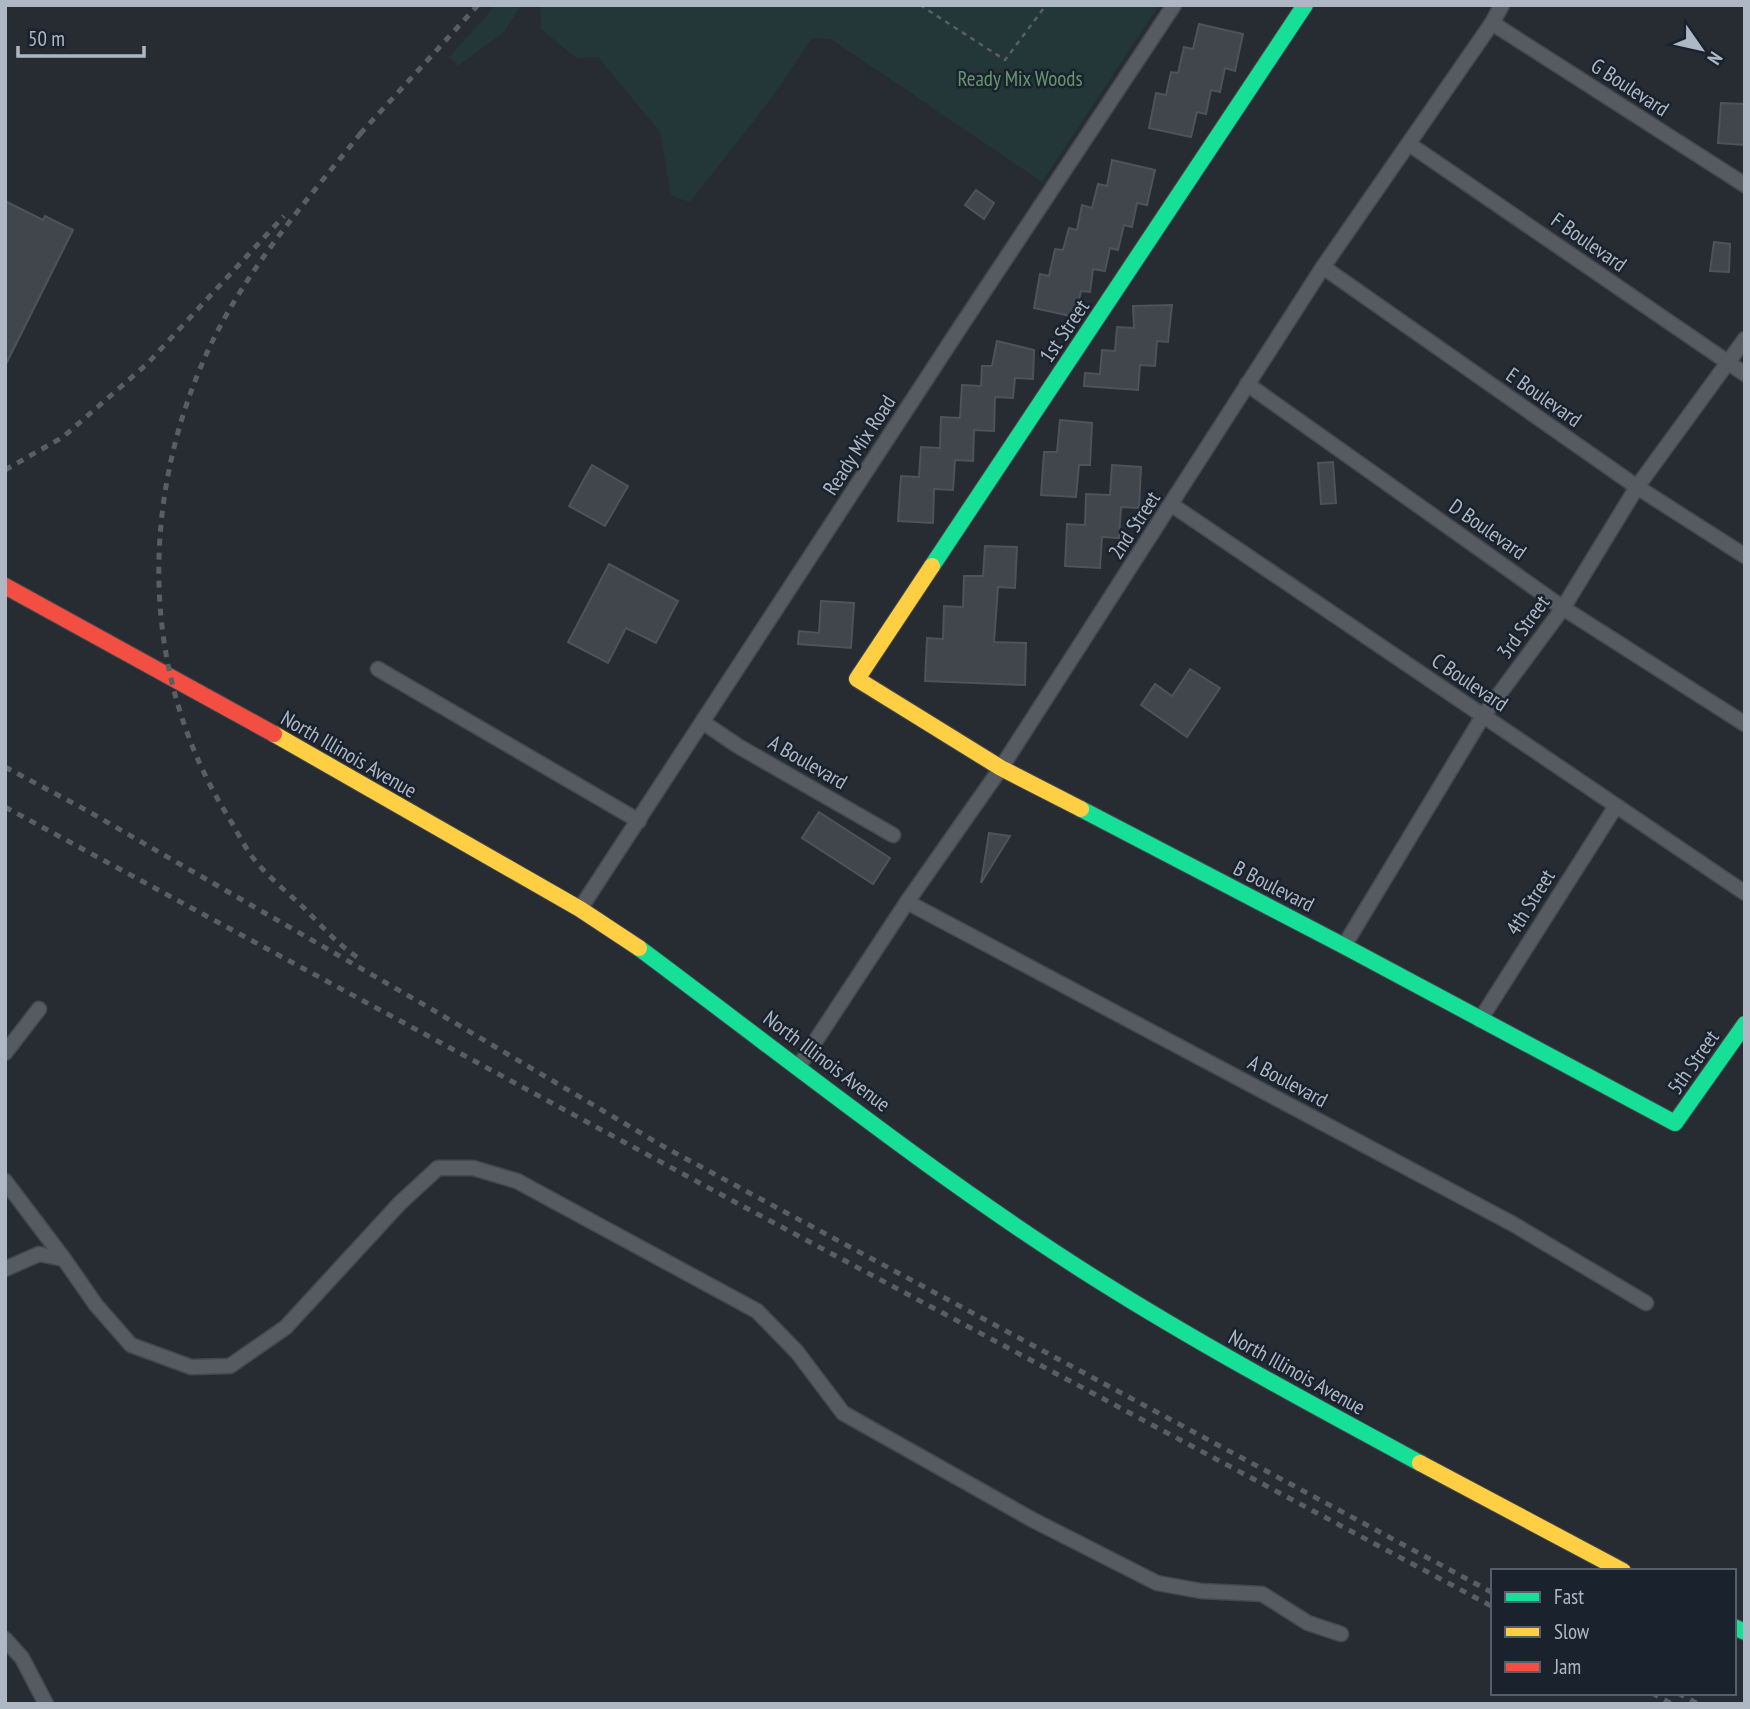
<svg xmlns="http://www.w3.org/2000/svg" width="1750" height="1709" font-family="'PT Sans Narrow',sans-serif">
  <style>
    .green { fill: #233638 }
    .building { fill: #41464c; stroke: #4d535a; stroke-width: 2 }
    .lines { fill: none; stroke-linecap: round; stroke-linejoin: round }
    .street-casing { stroke: #44484d; stroke-width: 17 }
    .fast-casing { stroke: #44484d; stroke-width: 18 }
    .slow-casing { stroke: #44484d; stroke-width: 18 }
    .jam-casing { stroke: #44484d; stroke-width: 18 }
    .path { stroke: #575e64; stroke-width: 2.5; stroke-dasharray: 5 5; stroke-linecap: butt }
    .street { stroke: #565a61; stroke-width: 14 }
    .fast { stroke: #16e098; stroke-width: 16 }
    .slow { stroke: #ffcf43; stroke-width: 16 }
    .jam { stroke: #f24e42; stroke-width: 16 }
    .rail { stroke: #595e64; stroke-width: 5; stroke-dasharray: 7 7; stroke-linecap: butt }
    .labels { text-anchor: middle; dominant-baseline: central; stroke-width: 5; stroke-linejoin: round; paint-order: stroke }
    .park-label { font-size: 21px; fill: #66966e; stroke: #19222d }
    .street-label { font-size: 21px; fill: #aeb8c5; stroke: #19222d }
  </style>
  <rect width="100%" height="100%" fill="#262c32"/>
  <!-- green -->
  <g class="green">
    <path d="M496,5H521L504,32L458,66L449,57Z"/>
    <path d="M540,5H1159L1042,182L831,39L812,38L770,100L690,202L671,196L660,132L598,57L576,58L541,29Z"/>
  </g>
  <!-- building -->
  <g class="building">
    <path d="M1199,24L1243,34L1235,71L1225,68L1220,92L1211,90L1206,114L1197,112L1191,137L1149,128L1156,93L1166,95L1171,72L1178,73L1184,47L1193,49Z"/>
    <path d="M1721,103L1745,104V145L1718,143Z"/>
    <path d="M1112,160L1155,170L1147,205L1137,203L1132,227L1124,225L1118,250L1110,248L1105,271L1093,269L1090,292L1081,291L1075,317L1034,308L1040,274L1049,276L1055,249L1063,250L1069,228L1077,230L1082,205L1092,208L1098,184L1107,186Z"/>
    <path d="M976,190L994,203L984,219L965,205Z"/>
    <path d="M5,201L43,220L45,216L73,230L5,366Z"/>
    <path d="M1714,242L1730,244L1729,272L1710,271Z"/>
    <path d="M1172,305L1168,342L1157,341L1155,366L1140,365L1138,390L1084,386L1085,373L1100,374L1102,350L1115,351L1117,327L1134,328L1133,306Z"/>
    <path d="M997,341L1034,350L1033,379L1015,378L1013,398L995,397L994,431L974,430L973,461L955,460L953,490L934,489L933,523L898,521L901,476L919,477L921,447L940,448L941,417L960,418L962,385L981,386L982,366H992Z"/>
    <path d="M1060,420L1092,423L1090,465H1079L1076,497L1041,495L1044,452H1057Z"/>
    <path d="M1333,462L1336,503L1321,504L1318,463Z"/>
    <path d="M592,465L628,486L605,526L569,506Z"/>
    <path d="M1112,465L1141,467L1139,508L1121,507L1119,538L1102,537L1100,568L1065,566L1067,524L1085,525L1086,494L1110,495Z"/>
    <path d="M985,546L1017,547L1015,588L998,587L994,642L1026,643L1025,685L925,681L927,638L943,639L944,606L963,607L964,576H983Z"/>
    <path d="M609,564L678,601L656,643L626,628L608,663L568,642Z"/>
    <path d="M821,601L854,603L851,648L798,644L799,631L819,633Z"/>
    <path d="M1190,669L1220,688L1187,737L1141,705L1155,684L1172,696Z"/>
    <path d="M819,812L890,858L873,884L802,838Z"/>
    <path d="M989,833L1010,836L981,883Z"/>
  </g>
  <g class="lines">
    <!-- street casing -->
    <g class="street-casing">
      <g id="street">
        <path d="M1492,23L1745,185"/>
        <path d="M1409,144L1745,374"/>
        <path d="M1323,267L1637,487L1745,556"/>
        <path d="M1247,384L1563,608L1745,724"/>
        <path d="M1172,505L1745,893"/>
        <path d="M378,669L639,821"/>
        <path d="M704,723L738,746L893,835"/>
        <path d="M907,902L1513,1224L1646,1303"/>
        <path d="M580,909L959,329L1174,5"/>
        <path d="M1344,946L1483,716L1563,608L1637,487L1745,339"/>
        <path d="M1480,1020L1616,806"/>
        <path d="M5,1053L39,1009"/>
        <path d="M799,1066L907,902L1001,768L1323,267L1492,23L1502,5"/>
        <path d="M5,1181L64,1259"/>
        <path d="M5,1269L39,1254L64,1259L96,1305L131,1345L191,1367L230,1366L286,1327L400,1203L438,1168H473L517,1181L757,1311L797,1352L843,1413L1033,1520L1157,1583L1201,1591L1262,1594L1308,1623L1341,1634"/>
        <path d="M5,1639L22,1658L46,1704"/>
      </g>
    </g>
    <!-- fast casing -->
    <g class="fast-casing">
      <g id="fast">
        <path d="M932,566L1305,5"/>
        <path d="M1081,809L1344,946L1675,1123L1745,1024"/>
        <path d="M639,948C788,1059 935,1177 1093,1277C1199,1344 1309,1403 1420,1463"/>
        <path d="M1734,1627L1745,1632"/>
      </g>
    </g>
    <!-- slow casing -->
    <g class="slow-casing">
      <g id="slow">
        <path d="M932,566L857,679L1001,768L1081,809"/>
        <path d="M274,734L580,909L639,948"/>
        <path d="M1420,1463L1623,1571"/>
      </g>
    </g>
    <!-- jam casing -->
    <g class="jam-casing">
      <path id="jam" d="M5,586L274,734"/>
    </g>
    <!-- path -->
    <path class="path" d="M920,5L1005,60L1046,5"/>
    <!-- street -->
    <use href="#street" class="street"/>
    <!-- fast -->
    <use href="#fast" class="fast"/>
    <!-- slow -->
    <use href="#slow" class="slow"/>
    <!-- jam -->
    <use href="#jam" class="jam"/>
    <!-- rail -->
    <g class="rail">
      <path d="M360,134L478,5"/>
      <path d="M5,470L63,437L147,364L284,216"/>
      <path d="M5,767L86,810L428,1007L666,1148L1493,1593"/>
      <path d="M5,807L733,1201L1493,1607"/>
      <path d="M357,957C337,944 320,924 303,907C288,893 271,879 257,863C246,850 238,833 229,818C141,678 139,506 205,357C243,272 307,200 365,128"/>
      <path d="M1652,1693L1672,1704"/>
      <path d="M1678,1693L1698,1704"/>
    </g>
  </g>
  <g class="labels">
    <!-- park labels -->
    <g class="park-label">
      <text x="1020" y="78">Ready Mix Woods</text>
    </g>
    <!-- street labels -->
    <g class="street-label">
      <text transform="translate(1630 87) rotate(33)">G Boulevard</text>
      <text transform="translate(1589 242) rotate(35)">F Boulevard</text>
      <text transform="translate(1064 331) rotate(-56)">1st Street</text>
      <text transform="translate(1544 397) rotate(35)">E Boulevard</text>
      <text transform="translate(859 445) rotate(-57)">Ready Mix Road</text>
      <text transform="translate(1134 525) rotate(-57)">2nd Street</text>
      <text transform="translate(1488 529) rotate(35)">D Boulevard</text>
      <text transform="translate(1523 627) rotate(-54)">3rd Street</text>
      <text transform="translate(1470 682) rotate(34)">C Boulevard</text>
      <text transform="translate(349 754) rotate(30)">North Illinois Avenue</text>
      <text transform="translate(808 762) rotate(30)">A Boulevard</text>
      <text transform="translate(1274 886) rotate(27)">B Boulevard</text>
      <text transform="translate(1530 902) rotate(-58)">4th Street</text>
      <text transform="translate(827 1061) rotate(37)">North Illinois Avenue</text>
      <text transform="translate(1693 1062) rotate(-55)">5th Street</text>
      <text transform="translate(1288 1081) rotate(28)">A Boulevard</text>
      <text transform="translate(1297 1372) rotate(29)">North Illinois Avenue</text>
    </g>
  </g>
  <!-- border -->
  <rect width="1750" height="1709" fill="none" stroke="#aeb8c5" stroke-width="14"/>
  <!-- legend -->
  <rect x="1491" y="1569" width="245" height="126" fill="#19222d" stroke="#555e6a" stroke-width="2"/>
  <rect x="1505" y="1592" width="35" height="10" fill="#16e098" stroke="#555e6a" stroke-width="2"/>
  <text x="1554" y="1604" font-size="21" fill="#aeb8c5">Fast</text>
  <rect x="1505" y="1627" width="35" height="10" fill="#ffcf43" stroke="#555e6a" stroke-width="2"/>
  <text x="1554" y="1639" font-size="21" fill="#aeb8c5">Slow</text>
  <rect x="1505" y="1662" width="35" height="10" fill="#f24e42" stroke="#555e6a" stroke-width="2"/>
  <text x="1554" y="1674" font-size="21" fill="#aeb8c5">Jam</text>
  <!-- north arrow -->
  <g transform="translate(1701 49) rotate(124)" stroke="#19222d" stroke-width="5" paint-order="stroke">
  <path d="M0-5L12 26L0 18L-12 26Z" fill="#aeb8c5"/>
  <text y="-10" font-size="19" font-weight="bold" text-anchor="middle" fill="#aeb8c5">N</text>
  </g>
  <!-- scale -->
  <path d="M18 46v10h126v-10" fill="none" stroke="#aeb8c5" stroke-width="3.5"/>
  <text x="28" y="46" font-size="21" fill="#aeb8c5" stroke="#19222d" stroke-width="5" paint-order="stroke">50 m</text>
</svg>
